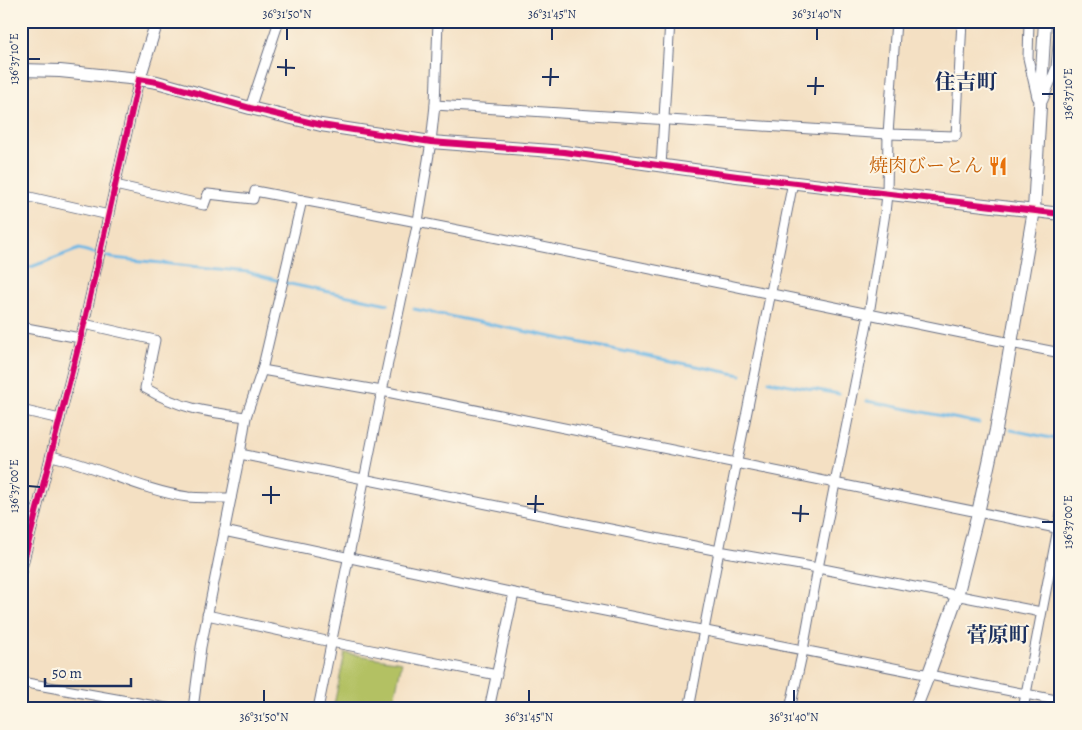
<svg xmlns="http://www.w3.org/2000/svg" width="1082" height="730" font-family="Alegreya,'Noto Serif JP',serif">
  <style>
    .green { fill: #b3c163; stroke: #677860 }
    .lines { fill: none; stroke-linecap: round; stroke-linejoin: round }
    .stream { stroke: #6cb7e5; stroke-width: 3 }
    .street-casing { stroke: #676d81; stroke-width: 11 }
    .secondary-casing { stroke: #676d81; stroke-width: 14 }
    .street { stroke: #fff; stroke-width: 9 }
    .secondary { stroke: #fff; stroke-width: 12 }
    .cycleway-casing { stroke: #fcf5e5; stroke-width: 9 }
    .cycleway { stroke: #d6006c; stroke-width: 6 }
    .ticks { fill: none; stroke: #1b2f5e; stroke-width: 2 }
    .labels { text-anchor: middle; dominant-baseline: central; stroke-width: 4; stroke-linejoin: round; paint-order: stroke }
    .food-label { font-size: 19px; fill: #c56008; stroke: #fcf5e5; text-anchor: end }
    .quarter-label { font-size: 21px; font-weight: bold; fill: #1b2f5e; stroke: #fcf5e5 }
    .neatline { fill: none; stroke: #1b2f5e; stroke-width: 2 }
    .ticks-label { font-size: 12px; text-anchor: middle; fill: #1b2f5e }
  </style>
  <rect width="100%" height="100%" fill="#fcf5e5"/>
  <filter id="ink" filterUnits="userSpaceOnUse"><feTurbulence type="fractalNoise" baseFrequency=".02" numOctaves="2"/><feDisplacementMap in="SourceGraphic" scale="10" xChannelSelector="R" yChannelSelector="G"/><feConvolveMatrix kernelMatrix="1 2 1 2 8 2 1 2 1" color-interpolation-filters="sRGB"/></filter>
  <filter id="wash" filterUnits="userSpaceOnUse"><feTurbulence type="fractalNoise" baseFrequency=".0096" numOctaves="4" result="noise"/><feDisplacementMap in="SourceGraphic" scale="20" xChannelSelector="R" yChannelSelector="G"/><feGaussianBlur stdDeviation="1.12" result="paint"/><feColorMatrix in="noise" values="0 0 0 0 0 0 0 0 0 0 0 0 0 0 0 0 0 1.4 0 .05"/><feComposite in="paint" operator="in"/></filter>
  <g filter="url(#wash)">
    <rect width="100%" height="100%" fill="#f4e0c3"/>
    <!-- green -->
    <path class="green" d="M345,653L402,662L392,709H333Z"/>
    <g class="lines">
      <!-- stream -->
      <g class="stream">
        <path d="M21,266L31,267L79,249L113,258L248,272L290,284L388,304"/>
        <path d="M414,309L741,375"/>
        <path d="M769,381L839,394"/>
        <path d="M867,401L979,423"/>
        <path d="M1011,430L1061,440"/>
      </g>
    </g>
  </g>
  <g filter="url(#ink)">
    <g class="lines">
      <!-- street casing -->
      <g class="street-casing">
        <g id="street">
          <path d="M1029,21L1028,58L1037,97"/>
          <path d="M1043,100L1056,68L1060,21"/>
          <path d="M435,105L888,134L956,136L962,21"/>
          <path d="M250,108L279,21"/>
          <path d="M661,166L670,21"/>
          <path d="M793,182L719,551L818,568L1041,612"/>
          <path d="M115,185L204,205L208,194L253,199L255,191L302,200"/>
          <path d="M21,195L109,215"/>
          <path d="M84,324L155,340L145,388C181,409 206,412 246,417"/>
          <path d="M21,327L80,338"/>
          <path d="M262,370L382,391L1061,529"/>
          <path d="M21,410L60,419"/>
          <path d="M240,454L719,551L689,709"/>
          <path d="M51,456C97,466 143,491 188,497C202,498 217,498 231,498"/>
          <path d="M224,531L514,593"/>
          <path d="M21,572L84,324L139,79"/>
          <path d="M207,615L331,642L497,675"/>
          <path d="M21,682L172,709"/>
          <path d="M193,709L201,647L240,454L246,417L262,370L302,200C556,247 808,303 1061,353"/>
          <path d="M318,709L382,391L418,221L431,142L435,105L438,21"/>
          <path d="M489,709L514,593L1061,701"/>
          <path d="M790,709L803,650L818,568L869,314L885,213L887,194L888,134L896,21"/>
          <path d="M1023,709L1061,513"/>
        </g>
      </g>
      <!-- secondary casing -->
      <g class="secondary-casing">
        <g id="secondary">
          <path d="M21,70L60,71L139,79L157,21"/>
          <path d="M139,79L157,82L250,108L321,125L431,142L564,152L737,176L1061,214"/>
          <path d="M915,709L928,676L957,596L978,513L996,430L1034,210L1045,21"/>
        </g>
      </g>
      <!-- street -->
      <use href="#street" class="street"/>
      <!-- secondary -->
      <use href="#secondary" class="secondary"/>
      <!-- cycleway casing -->
      <g class="cycleway-casing">
        <path id="cycleway" d="M21,572L84,324L139,79L157,82L250,108L321,125L431,142L564,152L737,176L1061,214"/>
      </g>
      <!-- cycleway -->
      <use href="#cycleway" class="cycleway"/>
    </g>
  </g>
  <!-- ticks -->
  <path class="ticks" d="M287,40V28M552,40V28M817,40V28M28,59H40M277,67L295,68M286,76V59M542,77H559M550,86L551,68M807,86H824M1042,94H1054M815,95L816,77M28,486L40,487M262,495H280M271,504V486M527,504H544M535,513L536,495M792,513L809,514M800,522L801,505M1042,522H1054M264,702V690M529,702V690M794,702V690"/>
  <!-- icons -->
  <defs>
    <g id="restaurant-bare" transform="scale(1.5)"><path d="M-5-6h1v4h1v-4h1v4h1v-4h1v5L-1.5 .5V6h-2V.5L-5-1ZM5-6V6H3V1.5H1.5Q1.5-4 5-6Z" fill="#e8710a" stroke="#fcf5e5" stroke-width="2.5" paint-order="stroke"/></g>
  </defs>
  <g fill-rule="evenodd">
    <use href="#restaurant-bare" x="998" y="166"/>
  </g>
  <g class="labels">
    <!-- food labels -->
    <g class="food-label">
      <text x="983" y="166">焼肉びーとん</text>
    </g>
    <!-- quarter labels -->
    <g class="quarter-label">
      <text x="966" y="82">住吉町</text>
      <text x="998" y="635">菅原町</text>
    </g>
  </g>
  <!-- margin -->
  <rect width="1082" height="730" fill="none" stroke="#fcf5e5" stroke-width="55"/>
  <!-- scale -->
  <path d="M45 678v8h86v-8" fill="none" stroke="#1b2f5e" stroke-width="2.5"/>
  <text x="52" y="678" font-size="15" fill="#1b2f5e" stroke="#fcf5e5" stroke-width="4" paint-order="stroke">50 m</text>
  <rect x="28" y="28" width="1026" height="674" class="neatline"/>
  <g class="ticks-label">
    <text x="287" y="18">36°31'50"N</text>
    <text x="552" y="18">36°31'45"N</text>
    <text x="817" y="18">36°31'40"N</text>
    <text transform="translate(14 59) rotate(-90)" y="4">136°37'10"E</text>
    <text transform="translate(1068 94) rotate(-90)" y="4">136°37'10"E</text>
    <text transform="translate(14 486) rotate(-90)" y="4">136°37'00"E</text>
    <text transform="translate(1068 522) rotate(-90)" y="4">136°37'00"E</text>
    <text x="264" y="721">36°31'50"N</text>
    <text x="529" y="721">36°31'45"N</text>
    <text x="794" y="721">36°31'40"N</text>
  </g>
</svg>
